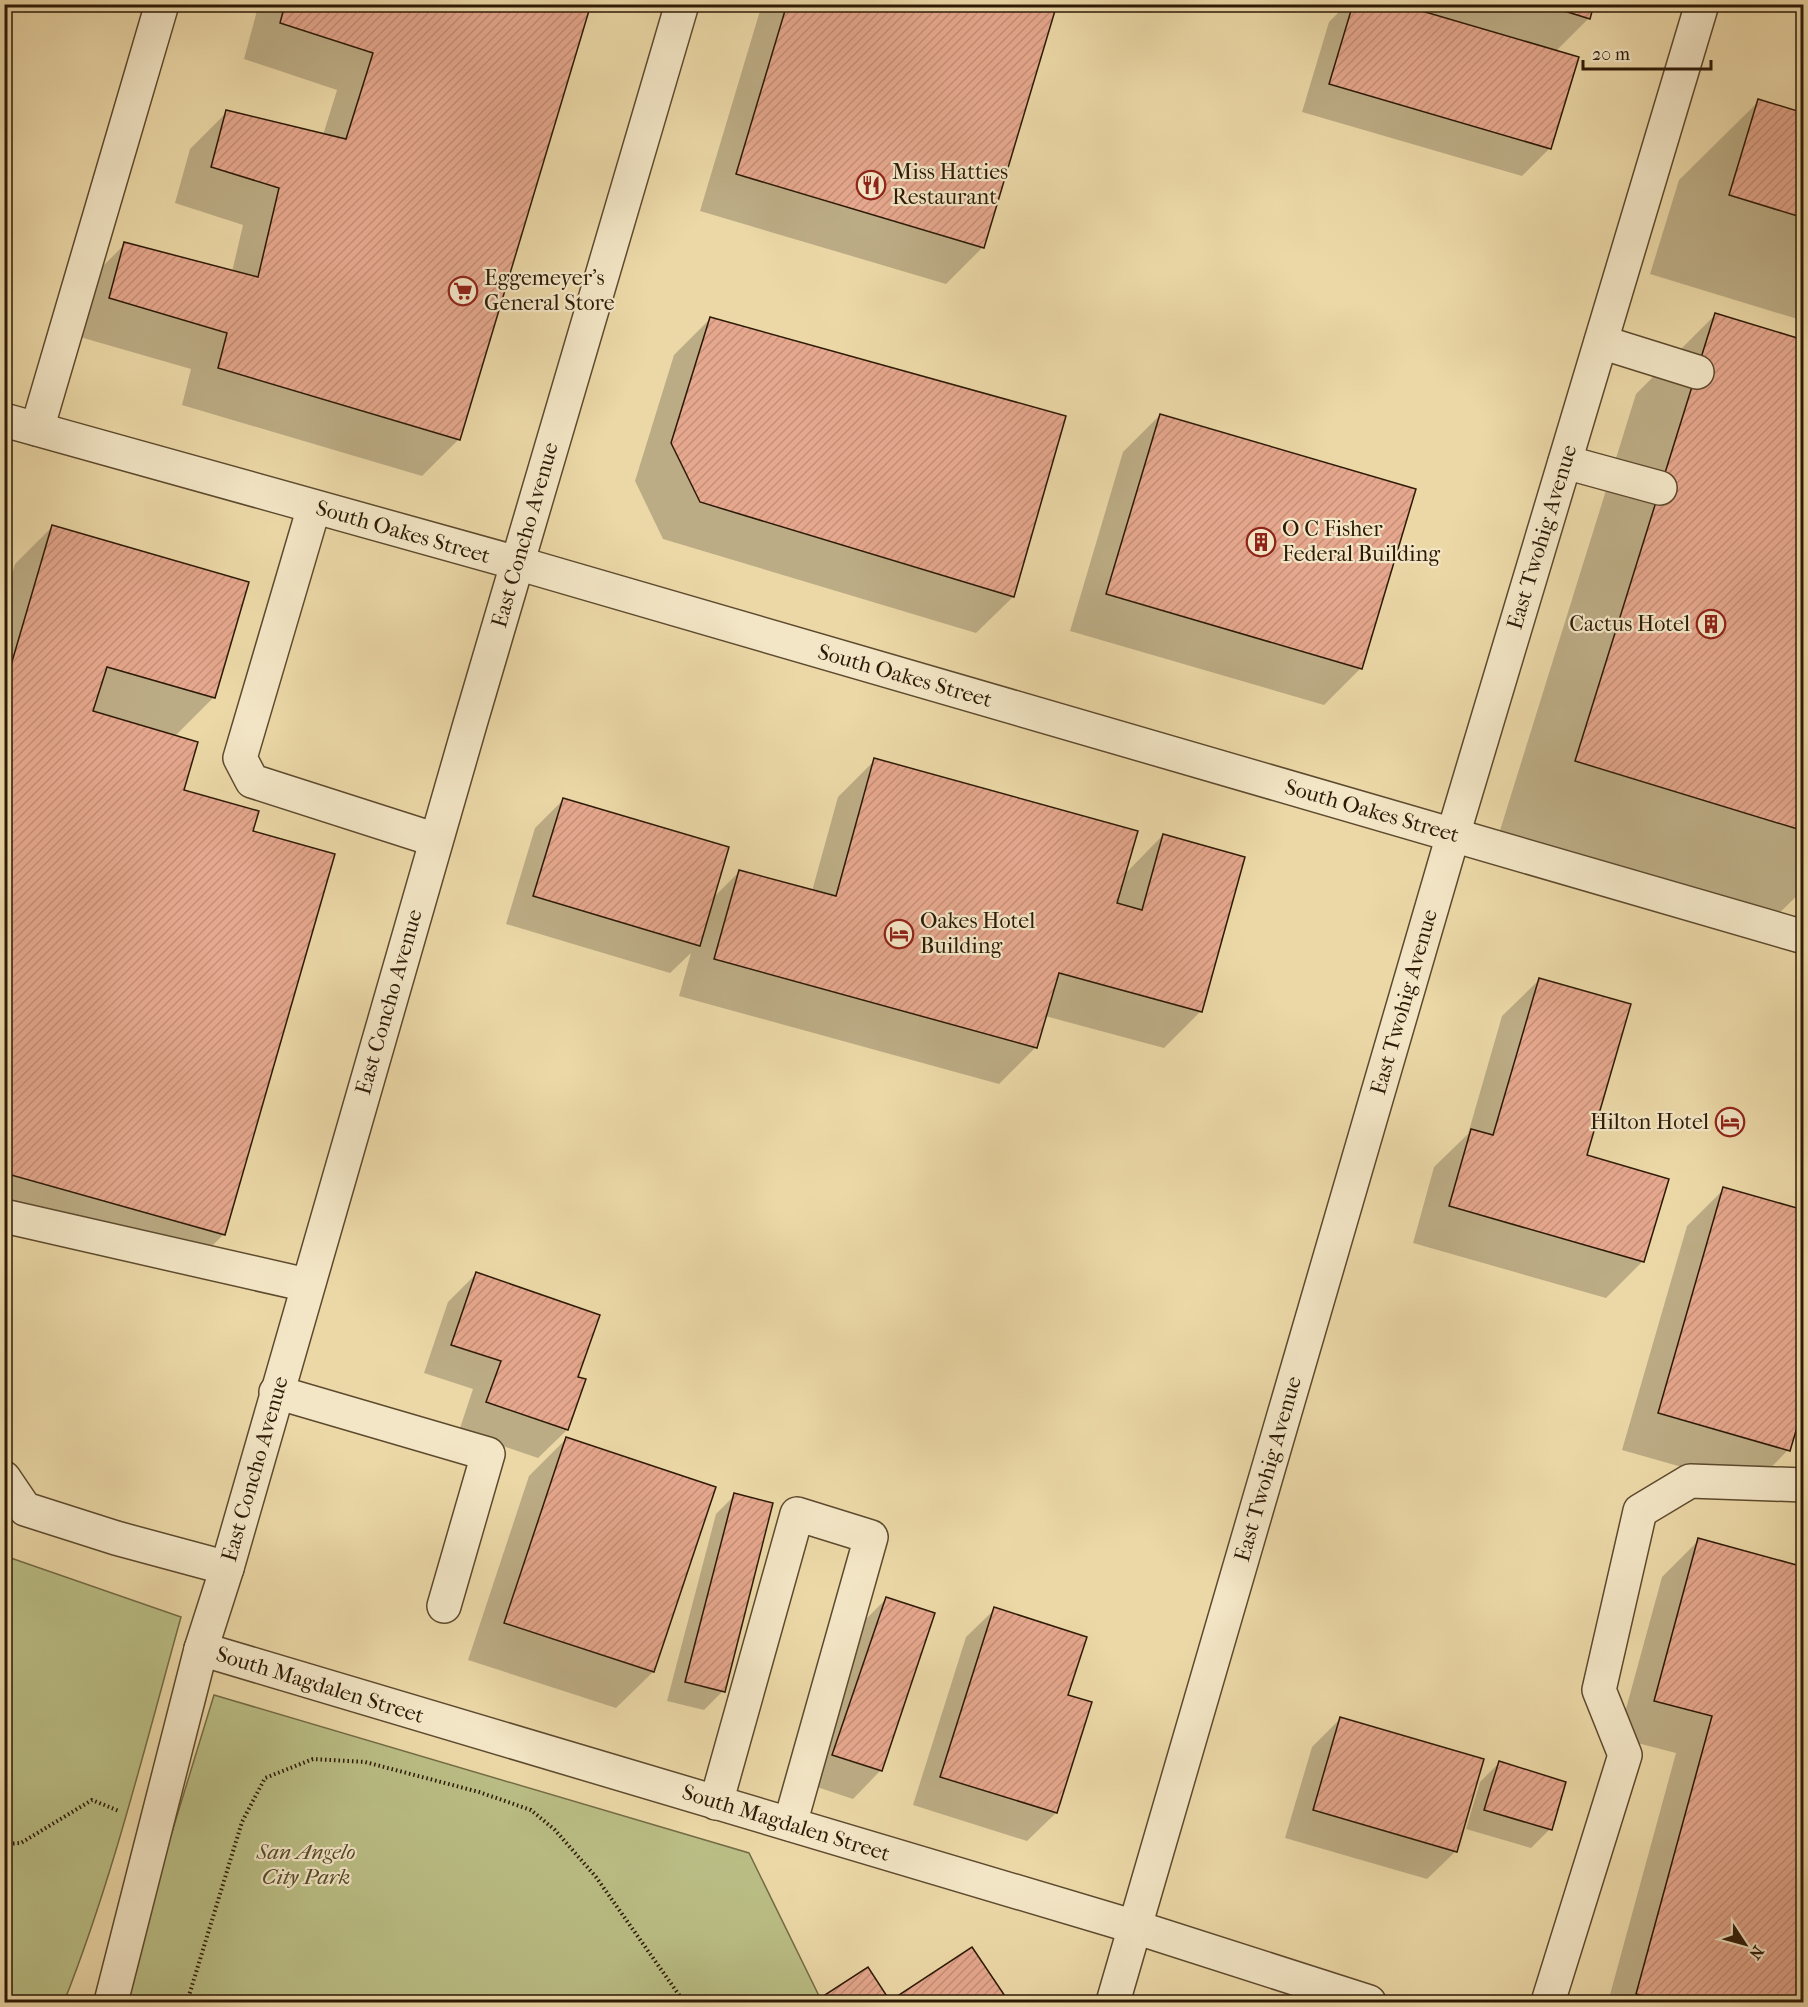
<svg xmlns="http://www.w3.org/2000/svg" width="1808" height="2007" font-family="'IM FELL French Canon',serif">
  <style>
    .green { fill: #babe85; stroke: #746c46; stroke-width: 1.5 }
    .shadow { fill: #0003 }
    .building { fill: url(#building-hatch); stroke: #2d1a06; stroke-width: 1.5 }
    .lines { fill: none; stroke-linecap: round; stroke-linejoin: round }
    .minor-casing { stroke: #5d4a2e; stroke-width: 36 }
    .path { stroke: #2d1a06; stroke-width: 4; stroke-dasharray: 1.5 3; stroke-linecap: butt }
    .minor { stroke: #f3e6c6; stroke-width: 33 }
    .labels { text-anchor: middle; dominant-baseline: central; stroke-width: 4.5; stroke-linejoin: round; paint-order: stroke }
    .poi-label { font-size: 22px; fill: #2d1a06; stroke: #f3e6c6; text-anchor: start }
    .street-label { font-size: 22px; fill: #2d1a06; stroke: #f3e6c6 }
    .park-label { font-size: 22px; font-style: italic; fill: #574b2c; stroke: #f3e6c6 }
  </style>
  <defs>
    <pattern id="building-hatch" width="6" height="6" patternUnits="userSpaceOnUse" patternTransform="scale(1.5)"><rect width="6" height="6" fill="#e5a78d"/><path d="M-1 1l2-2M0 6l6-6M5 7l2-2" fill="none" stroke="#c58f78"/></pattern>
  </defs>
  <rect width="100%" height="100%" fill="#ecd8a7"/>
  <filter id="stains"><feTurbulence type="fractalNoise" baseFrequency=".00333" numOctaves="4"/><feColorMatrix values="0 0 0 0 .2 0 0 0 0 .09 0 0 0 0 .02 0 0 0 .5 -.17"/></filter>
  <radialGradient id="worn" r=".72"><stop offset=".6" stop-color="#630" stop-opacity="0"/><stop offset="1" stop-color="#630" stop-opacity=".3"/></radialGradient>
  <!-- green -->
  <g class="green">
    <path d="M5,1556L181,1617C145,1746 113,1878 64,2002H5Z"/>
    <path d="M214,1695L749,1853L822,2002H120Z"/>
  </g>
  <!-- shadow -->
  <g class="shadow">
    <path d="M250,4H589L459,439L422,476L182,405L191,369L73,335L88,281L125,244L232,272L243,225L175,203L190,149L227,112L323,135L337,90L244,59L258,7Z"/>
    <path d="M762,4H1055L983,247L946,284L700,211Z"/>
    <path d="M1347,4H1393L1410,10L1412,4H1593L1589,18L1555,52L1550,148L1522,176L1302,112L1329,22Z"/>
    <path d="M1759,101L1804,115V321L1650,274L1679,180Z"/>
    <path d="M1716,314L1804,342V889L1768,924L1497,840L1636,394Z"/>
    <path d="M710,319L1064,417L1013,597L976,633L663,539L635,481L674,355Z"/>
    <path d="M1160,415L1361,668L1324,705L1070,631L1123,452Z"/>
    <path d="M52,527L214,697L175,736L183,791L251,832L334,855L223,1235L186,1272L4,1220V601L15,564Z"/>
    <path d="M875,760L1124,875L1163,835L1200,1012L1164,1048L1045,1016L1036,1047L999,1084L679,996L691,953L670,973L506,924L535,828L563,800L712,899L740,871L812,891L838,797Z"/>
    <path d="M1539,980L1585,1156L1643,1261L1606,1298L1413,1243L1434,1167L1468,1134L1502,1016Z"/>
    <path d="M1724,1189L1788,1450L1752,1487L1622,1450L1687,1226Z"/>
    <path d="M476,1274L576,1378L584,1380L567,1430L538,1458L459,1431L473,1389L424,1373L448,1302Z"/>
    <path d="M566,1439L653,1672L616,1708L468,1660L529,1476Z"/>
    <path d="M735,1495L723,1691L704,1710L667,1701L716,1514Z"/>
    <path d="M1699,1540L1804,1568V2002H1608L1676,1753L1618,1738L1662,1577Z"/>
    <path d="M887,1598L881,1770L853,1799L805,1783L858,1627Z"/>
    <path d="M995,1609L1066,1696L1056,1813L1027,1841L913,1805L966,1637Z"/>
    <path d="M1340,1719L1456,1851L1427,1879L1285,1838L1312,1747Z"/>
    <path d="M1499,1763L1550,1829L1531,1848L1466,1829L1480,1782Z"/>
    <path d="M972,1949L1007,2002H891Z"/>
    <path d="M867,1969L889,2002H817Z"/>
  </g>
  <!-- building -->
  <g class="building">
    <path d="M285,4H591L460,440L218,368L227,333L109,298L124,242L258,277L279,188L211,167L226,110L346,139L373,53L280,23Z"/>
    <path d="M787,4H1057L984,248L736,174Z"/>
    <path d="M1353,4H1398L1579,57L1551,149L1329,84Z"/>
    <path d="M1542,4H1594L1590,19Z"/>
    <path d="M1758,99L1804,113V218L1729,195Z"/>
    <path d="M1715,313L1804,340V831L1575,761Z"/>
    <path d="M710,317L1066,416L1014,597L700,502L671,443Z"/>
    <path d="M1160,414L1416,489L1362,669L1106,594Z"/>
    <path d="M52,525L249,582L215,698L107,667L93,711L198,742L184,790L259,811L253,831L335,854L225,1235L4,1173V689Z"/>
    <path d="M874,758L1138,831L1117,903L1142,910L1163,834L1245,857L1202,1012L1059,973L1037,1048L714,959L739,870L836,896Z"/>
    <path d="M563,798L729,847L700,946L533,896Z"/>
    <path d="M1539,978L1631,1004L1587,1155L1669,1179L1644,1262L1449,1206L1471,1129L1493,1135Z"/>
    <path d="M1723,1187L1804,1210V1404L1790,1451L1658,1413Z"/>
    <path d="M476,1272L600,1315L578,1377L586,1379L568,1430L486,1402L501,1361L451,1345Z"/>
    <path d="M566,1437L716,1487L654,1672L504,1623Z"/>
    <path d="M734,1493L773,1503L725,1692L685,1682Z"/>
    <path d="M1698,1538L1804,1567V2002H1668L1636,1994L1712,1716L1654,1701Z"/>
    <path d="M886,1597L935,1613L882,1771L832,1755Z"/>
    <path d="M994,1607L1087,1637L1068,1695L1092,1702L1057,1813L940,1777Z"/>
    <path d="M1340,1717L1484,1759L1457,1852L1313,1810Z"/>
    <path d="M1499,1761L1566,1782L1552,1830L1484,1810Z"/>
    <path d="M972,1947L1009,2002H814L868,1967L890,2001Z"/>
  </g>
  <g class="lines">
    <!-- minor casing -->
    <g class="minor-casing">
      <g id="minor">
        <path d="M1601,342L1697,372"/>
        <path d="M4,420L517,563L1804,937"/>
        <path d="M37,429L162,4"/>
        <path d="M1565,462L1660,488"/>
        <path d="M314,507L240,758L252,781L436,840"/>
        <path d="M4,1216L307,1285"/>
        <path d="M276,1392L488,1454L444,1606"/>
        <path d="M4,1478L25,1509L116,1538L227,1568"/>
        <path d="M201,1649L1135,1927L1369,2002"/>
        <path d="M716,1803L797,1514L871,1537L790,1824"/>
        <path d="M111,2002L201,1649L227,1568L470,724L682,4"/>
        <path d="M1113,2002L1453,835L1702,4"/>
        <path d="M1548,2002L1625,1755L1599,1690L1640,1511L1690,1481L1804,1485"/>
      </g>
    </g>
    <!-- path -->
    <g class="path">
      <path d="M4,1844L21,1843L92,1800L119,1811"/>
      <path d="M187,2002L242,1822L265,1778L313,1759L365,1762L479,1792L531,1810L555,1830L596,1877L684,2002"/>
    </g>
    <!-- minor -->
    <use href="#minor" class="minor"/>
  </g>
  <!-- icons -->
  <defs>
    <g id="restaurant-ring" transform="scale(1.5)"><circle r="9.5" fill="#f3e6c6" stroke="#8f2418" stroke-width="1.5"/><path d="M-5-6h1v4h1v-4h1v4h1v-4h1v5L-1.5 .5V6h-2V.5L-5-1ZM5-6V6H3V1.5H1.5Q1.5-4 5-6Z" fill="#8f2418"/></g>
    <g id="supermarket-ring" transform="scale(1.5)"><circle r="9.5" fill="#f3e6c6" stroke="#8f2418" stroke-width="1.5"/><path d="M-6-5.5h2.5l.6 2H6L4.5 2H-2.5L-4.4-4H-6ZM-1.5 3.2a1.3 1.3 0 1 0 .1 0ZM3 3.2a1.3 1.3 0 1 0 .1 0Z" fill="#8f2418"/></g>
    <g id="building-ring" transform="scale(1.5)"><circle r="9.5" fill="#f3e6c6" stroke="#8f2418" stroke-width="1.5"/><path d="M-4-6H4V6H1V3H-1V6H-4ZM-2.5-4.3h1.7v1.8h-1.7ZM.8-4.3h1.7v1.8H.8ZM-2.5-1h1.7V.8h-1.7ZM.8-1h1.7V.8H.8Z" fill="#8f2418"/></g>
    <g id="hotel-ring" transform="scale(1.5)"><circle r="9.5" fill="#f3e6c6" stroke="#8f2418" stroke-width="1.5"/><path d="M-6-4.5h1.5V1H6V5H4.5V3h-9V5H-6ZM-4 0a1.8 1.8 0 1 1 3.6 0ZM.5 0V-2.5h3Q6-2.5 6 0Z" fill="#8f2418"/></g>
  </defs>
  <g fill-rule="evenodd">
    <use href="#restaurant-ring" x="871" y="185"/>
    <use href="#supermarket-ring" x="463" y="291"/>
    <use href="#building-ring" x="1261" y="542"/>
    <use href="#building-ring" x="1711" y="624"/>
    <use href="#hotel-ring" x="899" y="934"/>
    <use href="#hotel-ring" x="1730" y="1122"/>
  </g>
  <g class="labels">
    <!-- poi labels -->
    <g class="poi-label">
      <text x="892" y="172">Miss Hatties<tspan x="892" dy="25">Restaurant</tspan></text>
      <text x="484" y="278">Eggemeyer's<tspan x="484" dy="25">General Store</tspan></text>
      <text x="1282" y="529">O C Fisher<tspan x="1282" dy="25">Federal Building</tspan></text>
      <text x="1690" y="624" text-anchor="end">Cactus Hotel</text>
      <text x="920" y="921">Oakes Hotel<tspan x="920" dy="25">Building</tspan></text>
      <text x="1709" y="1122" text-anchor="end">Hilton Hotel</text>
    </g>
    <!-- street labels -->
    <g class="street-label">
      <text transform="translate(403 532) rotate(16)">South Oakes Street</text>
      <text transform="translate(525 535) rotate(-74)">East Concho Avenue</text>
      <text transform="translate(1542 537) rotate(-73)">East Twohig Avenue</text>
      <text transform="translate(905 676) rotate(16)">South Oakes Street</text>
      <text transform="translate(1372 811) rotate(16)">South Oakes Street</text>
      <text transform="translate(389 1002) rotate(-74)">East Concho Avenue</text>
      <text transform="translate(1404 1002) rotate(-74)">East Twohig Avenue</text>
      <text transform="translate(255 1469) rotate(-74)">East Concho Avenue</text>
      <text transform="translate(1268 1469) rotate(-74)">East Twohig Avenue</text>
      <text transform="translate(320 1685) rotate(17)">South Magdalen Street</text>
      <text transform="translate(786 1823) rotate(17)">South Magdalen Street</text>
    </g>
    <!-- park labels -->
    <g class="park-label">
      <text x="306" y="1852">San Angelo<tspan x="306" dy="25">City Park</tspan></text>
    </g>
  </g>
  <!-- margin -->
  <rect width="1808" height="2007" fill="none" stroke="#ecd8a7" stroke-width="24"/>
  <rect x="6" y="6" width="1796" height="1995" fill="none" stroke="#2d1a06" stroke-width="3"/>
  <rect x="12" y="12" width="1784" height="1983" fill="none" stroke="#2d1a06" stroke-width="1.5"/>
  <!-- north arrow -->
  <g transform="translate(1745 1944) rotate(126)" stroke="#f3e6c6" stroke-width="4.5" paint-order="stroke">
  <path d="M0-4.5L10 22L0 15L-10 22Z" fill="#2d1a06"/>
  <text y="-9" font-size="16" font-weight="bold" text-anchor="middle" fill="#2d1a06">N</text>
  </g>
  <!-- scale -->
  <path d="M1583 60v9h128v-9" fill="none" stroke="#2d1a06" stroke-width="3"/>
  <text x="1592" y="60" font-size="18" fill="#2d1a06" stroke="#f3e6c6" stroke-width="4.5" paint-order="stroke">20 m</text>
  <rect width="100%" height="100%" filter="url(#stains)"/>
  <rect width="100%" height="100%" fill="url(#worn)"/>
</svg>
